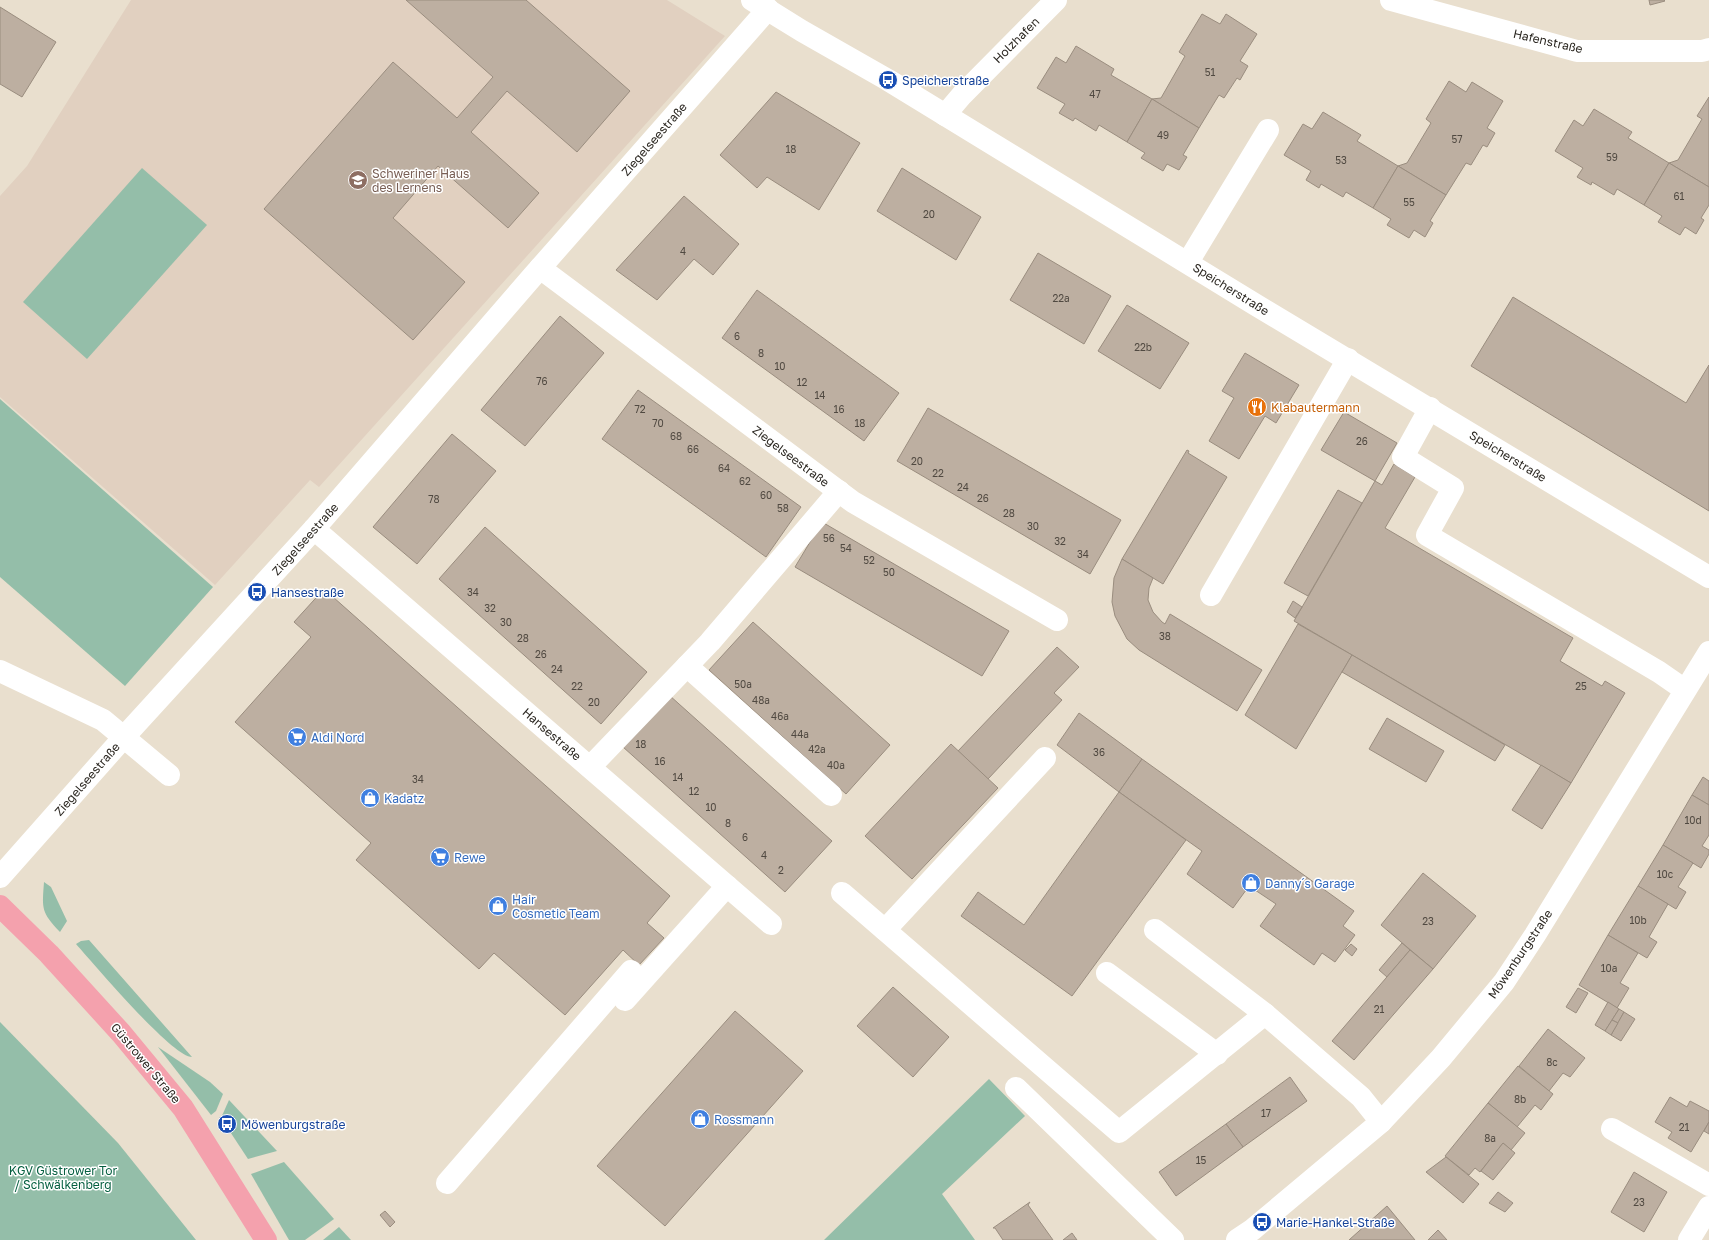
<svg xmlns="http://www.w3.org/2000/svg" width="1709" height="1240" font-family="'Golos Text',sans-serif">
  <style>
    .education { fill: #e1d0c0 }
    .green { fill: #94bea9 }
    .building { fill: #bdafa1; stroke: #9a8d7f }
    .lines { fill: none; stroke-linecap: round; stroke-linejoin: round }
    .minor { stroke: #fff; stroke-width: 22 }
    .major { stroke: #f4a1ad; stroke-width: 22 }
    .labels { text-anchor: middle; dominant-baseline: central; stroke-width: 3; stroke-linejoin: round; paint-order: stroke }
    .number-label { font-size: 10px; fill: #504941 }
    .street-label { font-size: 12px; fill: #2b2721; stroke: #fff }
    .transit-label { font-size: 12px; fill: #164399; stroke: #fff; text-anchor: start }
    .education-label { font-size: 12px; fill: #785e54; stroke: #fff; text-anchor: start }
    .food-label { font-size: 12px; fill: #c56008; stroke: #fff; text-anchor: start }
    .shop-label { font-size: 12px; fill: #366cbe; stroke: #fff; text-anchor: start }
    .park-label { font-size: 12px; fill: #055f40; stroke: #fff }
  </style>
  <rect width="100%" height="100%" fill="#e9dfce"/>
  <!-- education -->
  <path class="education" d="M131,0H667L725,36L319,487L310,480L215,585L0,397V196L27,166Z"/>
  <!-- green -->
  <g class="green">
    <path d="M142,168L207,225L87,359L23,302Z"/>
    <path d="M0,399L213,587L125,686L0,577Z"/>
    <path d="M44,882L51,887L67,921L60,932C41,912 42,909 44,882Z"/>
    <path d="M89,940L192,1057C172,1057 94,964 76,944L81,941Z"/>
    <path d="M0,1022L118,1143L196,1240H0Z"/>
    <path d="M158,1047L210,1082L223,1094L216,1111L211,1115Z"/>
    <path d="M989,1079L1025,1116L942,1194L975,1240H824Z"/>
    <path d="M229,1100L277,1151L248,1159L221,1118Z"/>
    <path d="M284,1162L334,1219L305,1240H289L251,1174Z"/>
    <path d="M339,1227L351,1240H323Z"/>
  </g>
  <!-- building -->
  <g class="building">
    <path d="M406,0H526L630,91L577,152L507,91L471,132L539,193L508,228L438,166L393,218L465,282L413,340L264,209L393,62L457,118L493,77Z"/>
    <path d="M1649,0H1664L1665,1L1650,5Z"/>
    <path d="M0,7L56,42L22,97L0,84Z"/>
    <path d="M1202,14L1220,24L1226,14L1257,34L1240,61L1248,66L1240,80L1237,78L1224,98L1219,95L1199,128L1152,99L1161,98L1185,56L1179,52Z"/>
    <path d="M1076,46L1114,69L1111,75L1152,99L1127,142L1099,125L1096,131L1075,118L1073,121L1059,113L1065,104L1037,88L1056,57L1066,63Z"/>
    <path d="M1449,81L1466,92L1472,82L1503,101L1487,128L1495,133L1487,147L1483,145L1471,165L1466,163L1446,195L1398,166L1407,163L1431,123L1426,119Z"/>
    <path d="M776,92L860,143L819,210L767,177L757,188L720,155Z"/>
    <path d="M1709,97V187L1669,163L1678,160L1702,119L1697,116Z"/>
    <path d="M1152,99L1199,128L1183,155L1187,157L1179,170L1167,164L1163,171L1141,158L1145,153L1127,142Z"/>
    <path d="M1594,109L1632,132L1628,138L1669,163L1644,205L1617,189L1614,195L1592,182L1591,185L1577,177L1583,168L1555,151L1574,120L1583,126Z"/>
    <path d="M1323,112L1361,135L1357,141L1398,166L1373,208L1346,192L1343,197L1321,184L1319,188L1306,180L1311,171L1284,155L1303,124L1312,129Z"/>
    <path d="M1669,163L1709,187V205L1701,218L1704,220L1696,234L1685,227L1680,235L1658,222L1662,216L1644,205Z"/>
    <path d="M1398,166L1446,195L1430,221L1433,223L1425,237L1414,230L1409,238L1387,225L1391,219L1373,208Z"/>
    <path d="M902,168L981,217L956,260L877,211Z"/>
    <path d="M684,196L739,244L713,275L694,259L657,300L616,270Z"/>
    <path d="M1038,253L1111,296L1084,344L1010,300Z"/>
    <path d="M757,290L899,393L864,441L722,338Z"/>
    <path d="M1513,297L1686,403L1709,365V511L1471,366Z"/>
    <path d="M1127,305L1189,343L1160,389L1098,351Z"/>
    <path d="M560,316L604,353L525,446L481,410Z"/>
    <path d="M1245,353L1299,385L1276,423L1265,416L1239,459L1209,441L1234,398L1222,391Z"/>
    <path d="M638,390L801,507L766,557L602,439Z"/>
    <path d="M928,408L1121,520L1090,574L897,461Z"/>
    <path d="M1344,412L1397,443L1375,481L1321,450Z"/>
    <path d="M452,434L496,471L417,564L373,527Z"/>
    <path d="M1187,450L1189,451L1188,453L1227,477L1163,584L1122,559Z"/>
    <path d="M1394,464L1415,477L1385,528L1573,638L1560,661L1602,686L1605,681L1625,693L1571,783L1294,621L1375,481L1382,485Z"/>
    <path d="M1338,490L1362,503L1308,596L1284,583Z"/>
    <path d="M822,522L1009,631L982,676L795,567Z"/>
    <path d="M485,527L647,672L601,724L439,579Z"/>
    <path d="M1122,559L1153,578L1149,588L1148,600L1153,612L1162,622L1165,624L1170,614L1262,670L1237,711L1139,650L1127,639L1115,616L1112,602L1114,578Z"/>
    <path d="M324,589L670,896L647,923L664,938L639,965L623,950L565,1015L494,953L479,969L356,860L371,843L235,722L311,637L294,622Z"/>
    <path d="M1293,601L1302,607L1295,618L1287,612Z"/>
    <path d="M753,622L890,745L846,794L709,670Z"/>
    <path d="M1298,624L1352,655L1296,749L1245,715Z"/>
    <path d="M1057,647L1079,667L1054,693L1062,700L988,779L958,751Z"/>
    <path d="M1352,655L1505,745L1495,761L1342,672Z"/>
    <path d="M669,695L832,841L785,892L623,747Z"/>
    <path d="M1079,713L1142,759L1119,792L1057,745Z"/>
    <path d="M1387,718L1444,751L1426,782L1369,749Z"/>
    <path d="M951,744L998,788L912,879L865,836Z"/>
    <path d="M1142,759L1354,911L1343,926L1355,935L1335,962L1322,953L1314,965L1260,926L1276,904L1249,886L1233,908L1187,874L1202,851L1119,792Z"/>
    <path d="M1541,765L1571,783L1542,829L1512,810Z"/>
    <path d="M1703,777L1709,781V805L1692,795Z"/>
    <path d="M1119,792L1186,840L1072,996L961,916L978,892L1024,925Z"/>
    <path d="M1692,795L1709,805V835L1702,846L1709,850V854L1701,868L1663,845Z"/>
    <path d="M1663,845L1693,863L1678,887L1686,892L1676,909L1638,886Z"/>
    <path d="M1423,873L1476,916L1433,969L1381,925Z"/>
    <path d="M1638,886L1668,904L1649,937L1657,942L1647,958L1608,935Z"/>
    <path d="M1608,935L1638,953L1620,983L1629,988L1617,1008L1579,985Z"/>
    <path d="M1402,943L1410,950L1387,977L1379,970Z"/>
    <path d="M1351,944L1357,949L1352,956L1345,950Z"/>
    <path d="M1410,950L1433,969L1354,1060L1332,1041Z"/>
    <path d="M893,987L949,1037L913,1077L857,1026Z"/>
    <path d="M1578,988L1588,993L1576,1013L1566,1007Z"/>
    <path d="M1608,1002L1619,1009L1605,1031L1595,1025Z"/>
    <path d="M1619,1009L1624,1012L1618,1023L1612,1020Z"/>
    <path d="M735,1011L803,1071L665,1226L597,1166Z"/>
    <path d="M1624,1012L1635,1019L1621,1041L1611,1035Z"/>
    <path d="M1612,1020L1618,1023L1611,1035L1605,1031Z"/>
    <path d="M1548,1029L1585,1058L1570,1077L1563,1073L1549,1091L1519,1066Z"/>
    <path d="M1518,1066L1553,1094L1541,1110L1535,1105L1517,1127L1488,1103Z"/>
    <path d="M1290,1077L1307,1101L1243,1147L1226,1124Z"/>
    <path d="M1670,1097L1687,1107L1690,1101L1709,1111V1122L1691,1152L1668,1138L1672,1132L1655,1122Z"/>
    <path d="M1488,1103L1525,1133L1511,1150L1503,1143L1480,1172L1475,1168L1469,1175L1445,1156Z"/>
    <path d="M1709,1122V1134L1704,1131Z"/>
    <path d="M1226,1124L1243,1147L1176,1196L1159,1172Z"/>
    <path d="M1503,1143L1515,1153L1493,1180L1481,1171Z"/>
    <path d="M1446,1157L1479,1184L1463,1203L1426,1172Z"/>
    <path d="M1634,1172L1667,1192L1644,1232L1611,1212Z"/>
    <path d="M1498,1192L1513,1203L1505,1212L1489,1203Z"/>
    <path d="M1030,1202L1028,1205L1053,1240H1003L995,1228H993Z"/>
    <path d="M1387,1206L1415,1240H1349Z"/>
    <path d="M385,1211L395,1222L390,1227L380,1215Z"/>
    <path d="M1438,1230L1447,1240H1428Z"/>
    <path d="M1072,1233L1077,1240H1063Z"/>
  </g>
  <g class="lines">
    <!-- minor -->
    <g class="minor">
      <path d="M752,0L802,31L888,80L1256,305L1709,577"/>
      <path d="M1391,0L1577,51H1702L1709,49"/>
      <path d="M945,115L962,95L1056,0"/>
      <path d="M1188,262L1268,130"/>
      <path d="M540,268L853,502L1057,620"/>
      <path d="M1430,408L1403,457L1453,488L1427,535L1659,672L1685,690"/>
      <path d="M314,529L771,924"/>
      <path d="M1211,595L1348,359"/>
      <path d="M687,666L831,795"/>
      <path d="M0,671L103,720L169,775"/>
      <path d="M590,767L710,642L839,491"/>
      <path d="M0,877L124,737L314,529L533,276L768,9"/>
      <path d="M842,893L1119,1132L1265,1014L1361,1097L1381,1122"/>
      <path d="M885,930L1045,758"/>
      <path d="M1155,930L1265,1014"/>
      <path d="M1107,973L1217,1054"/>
      <path d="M625,1000L727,886"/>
      <path d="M1016,1088L1173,1240"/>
      <path d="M1612,1129L1709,1185"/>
      <path d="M447,1183L631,971"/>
      <path d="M1237,1240L1252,1230L1381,1122L1441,1058L1504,982L1535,935L1709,652"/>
      <path d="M1689,1240L1709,1207"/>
    </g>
    <!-- major -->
    <path class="major" d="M0,906L49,954L121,1033L183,1108L266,1240"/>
  </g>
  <!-- icons -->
  <defs>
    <g id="bus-disc" transform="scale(1)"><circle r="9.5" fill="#1a4fb4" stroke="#fff"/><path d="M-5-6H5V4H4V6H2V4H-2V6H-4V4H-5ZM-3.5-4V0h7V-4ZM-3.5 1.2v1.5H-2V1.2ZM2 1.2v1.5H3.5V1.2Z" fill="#fff"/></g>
    <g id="school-disc" transform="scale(1)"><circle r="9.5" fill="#8d6e63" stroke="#fff"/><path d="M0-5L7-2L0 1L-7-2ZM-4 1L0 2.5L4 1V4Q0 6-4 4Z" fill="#fff"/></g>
    <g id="restaurant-disc" transform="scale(1)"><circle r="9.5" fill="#e8710a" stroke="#fff"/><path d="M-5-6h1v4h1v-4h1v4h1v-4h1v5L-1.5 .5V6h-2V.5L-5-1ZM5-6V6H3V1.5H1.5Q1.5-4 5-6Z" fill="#fff"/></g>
    <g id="supermarket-disc" transform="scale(1)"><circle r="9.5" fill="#3f7fe0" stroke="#fff"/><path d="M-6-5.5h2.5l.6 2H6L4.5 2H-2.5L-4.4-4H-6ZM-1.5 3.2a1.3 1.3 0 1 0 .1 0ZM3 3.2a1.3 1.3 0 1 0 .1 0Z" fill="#fff"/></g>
    <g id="shop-disc" transform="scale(1)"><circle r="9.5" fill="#3f7fe0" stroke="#fff"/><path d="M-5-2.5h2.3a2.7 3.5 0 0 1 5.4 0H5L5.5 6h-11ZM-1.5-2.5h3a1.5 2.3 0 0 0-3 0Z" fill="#fff"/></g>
  </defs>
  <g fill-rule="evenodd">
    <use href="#bus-disc" x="888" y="80"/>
    <use href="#school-disc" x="358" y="180"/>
    <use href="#restaurant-disc" x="1257" y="407"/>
    <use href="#bus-disc" x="257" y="592"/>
    <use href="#supermarket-disc" x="297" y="737"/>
    <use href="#shop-disc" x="370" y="798"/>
    <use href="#supermarket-disc" x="440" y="857"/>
    <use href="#shop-disc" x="1251" y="883"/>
    <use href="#shop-disc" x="498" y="906"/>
    <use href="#shop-disc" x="700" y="1119"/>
    <use href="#bus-disc" x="227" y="1124"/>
    <use href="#bus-disc" x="1262" y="1222"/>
  </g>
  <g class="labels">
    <!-- number labels -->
    <g class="number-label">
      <text x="1210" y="72">51</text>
      <text x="1095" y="94">47</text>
      <text x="1163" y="135">49</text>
      <text x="1457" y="139">57</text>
      <text x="791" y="149">18</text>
      <text x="1612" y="157">59</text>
      <text x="1341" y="160">53</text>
      <text x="1679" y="196">61</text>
      <text x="1409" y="202">55</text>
      <text x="929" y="214">20</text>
      <text x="683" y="251">4</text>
      <text x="1061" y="298">22a</text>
      <text x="737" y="336">6</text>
      <text x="1143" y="347">22b</text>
      <text x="761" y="353">8</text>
      <text x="780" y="366">10</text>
      <text x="542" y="381">76</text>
      <text x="802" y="382">12</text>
      <text x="820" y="395">14</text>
      <text x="640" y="409">72</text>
      <text x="839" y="409">16</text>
      <text x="658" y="423">70</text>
      <text x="860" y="423">18</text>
      <text x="676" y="436">68</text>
      <text x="1362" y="441">26</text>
      <text x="693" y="449">66</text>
      <text x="917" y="461">20</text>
      <text x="724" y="468">64</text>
      <text x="938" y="473">22</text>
      <text x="745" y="481">62</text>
      <text x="963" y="487">24</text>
      <text x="766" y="495">60</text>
      <text x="983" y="498">26</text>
      <text x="434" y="499">78</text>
      <text x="783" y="508">58</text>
      <text x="1009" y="513">28</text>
      <text x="1033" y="526">30</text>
      <text x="829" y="538">56</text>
      <text x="1060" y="541">32</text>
      <text x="846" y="548">54</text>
      <text x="1083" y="554">34</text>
      <text x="869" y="560">52</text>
      <text x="889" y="572">50</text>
      <text x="473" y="592">34</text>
      <text x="490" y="608">32</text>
      <text x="506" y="622">30</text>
      <text x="1165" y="636">38</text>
      <text x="523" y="638">28</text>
      <text x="541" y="654">26</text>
      <text x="557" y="669">24</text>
      <text x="743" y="684">50a</text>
      <text x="577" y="686">22</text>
      <text x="1581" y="686">25</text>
      <text x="761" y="700">48a</text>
      <text x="594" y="702">20</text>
      <text x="780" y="716">46a</text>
      <text x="800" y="734">44a</text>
      <text x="641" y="744">18</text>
      <text x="817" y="749">42a</text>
      <text x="1099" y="752">36</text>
      <text x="660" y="761">16</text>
      <text x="836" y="765">40a</text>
      <text x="678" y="777">14</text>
      <text x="418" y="779">34</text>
      <text x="694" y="791">12</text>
      <text x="711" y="807">10</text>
      <text x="1693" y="820">10d</text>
      <text x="728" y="823">8</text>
      <text x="745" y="837">6</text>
      <text x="764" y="855">4</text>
      <text x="781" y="870">2</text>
      <text x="1665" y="874">10c</text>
      <text x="1638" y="920">10b</text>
      <text x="1428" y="921">23</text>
      <text x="1609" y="968">10a</text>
      <text x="1379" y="1009">21</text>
      <text x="1552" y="1062">8c</text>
      <text x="1520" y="1099">8b</text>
      <text x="1266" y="1113">17</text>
      <text x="1684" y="1127">21</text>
      <text x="1490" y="1138">8a</text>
      <text x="1201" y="1160">15</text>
      <text x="1639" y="1202">23</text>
    </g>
    <!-- street labels -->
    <g class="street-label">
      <text transform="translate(1016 40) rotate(-45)">Holzhafen</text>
      <text transform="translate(1548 41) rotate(13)">Hafenstraße</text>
      <text transform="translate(654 139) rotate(-49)">Ziegelseestraße</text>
      <text transform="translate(1231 289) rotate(32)">Speicherstraße</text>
      <text transform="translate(791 456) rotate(37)">Ziegelseestraße</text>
      <text transform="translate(1508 456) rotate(31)">Speicherstraße</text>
      <text transform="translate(305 539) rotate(-48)">Ziegelseestraße</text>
      <text transform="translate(552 734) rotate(41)">Hansestraße</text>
      <text transform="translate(87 779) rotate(-49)">Ziegelseestraße</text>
      <text transform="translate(1520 954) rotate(-56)">Möwenburgstraße</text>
      <text transform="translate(146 1063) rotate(50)">Güstrower Straße</text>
    </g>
    <!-- transit labels -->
    <g class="transit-label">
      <text x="902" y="80">Speicherstraße</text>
      <text x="271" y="592">Hansestraße</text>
      <text x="241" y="1124">Möwenburgstraße</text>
      <text x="1276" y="1222">Marie-Hankel-Straße</text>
    </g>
    <!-- education labels -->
    <g class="education-label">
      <text x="372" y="173">Schweriner Haus<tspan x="372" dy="14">des Lernens</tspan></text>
    </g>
    <!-- food labels -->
    <g class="food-label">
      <text x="1271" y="407">Klabautermann</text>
    </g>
    <!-- shop labels -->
    <g class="shop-label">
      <text x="311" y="737">Aldi Nord</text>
      <text x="384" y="798">Kadatz</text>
      <text x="454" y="857">Rewe</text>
      <text x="1265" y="883">Danny´s Garage</text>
      <text x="512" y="899">Hair<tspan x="512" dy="14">Cosmetic Team</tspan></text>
      <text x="714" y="1119">Rossmann</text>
    </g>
    <!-- park labels -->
    <g class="park-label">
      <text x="63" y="1170">KGV Güstrower Tor<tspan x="63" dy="14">/ Schwälkenberg</tspan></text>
    </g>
  </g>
</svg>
